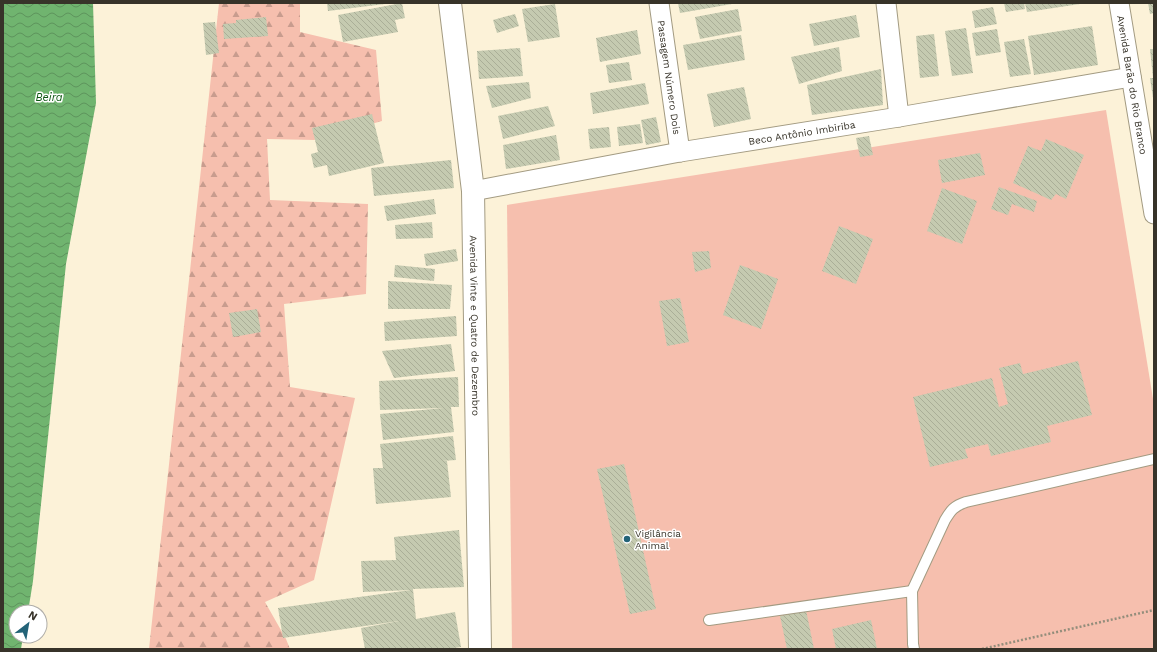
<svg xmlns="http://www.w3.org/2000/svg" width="1157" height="652" font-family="'Work Sans',sans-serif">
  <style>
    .grass { fill: #f6bfae }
    .forest { fill: url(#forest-firs) }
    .water { fill: url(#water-waves) }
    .building { fill: url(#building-back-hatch) }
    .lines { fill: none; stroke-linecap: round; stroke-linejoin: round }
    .service-casing { stroke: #a39b82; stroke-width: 12 }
    .minor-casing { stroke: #a39b82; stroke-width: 21 }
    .tertiary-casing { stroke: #a39b82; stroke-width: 24 }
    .path { stroke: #938d7b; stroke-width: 2.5; stroke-dasharray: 2 2; stroke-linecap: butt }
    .service { stroke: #fff; stroke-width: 10 }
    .minor { stroke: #fff; stroke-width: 19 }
    .tertiary { stroke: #fff; stroke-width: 22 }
    .poi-dot { fill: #236378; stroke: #fff; stroke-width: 1.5 }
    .labels { text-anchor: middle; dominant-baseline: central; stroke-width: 3; stroke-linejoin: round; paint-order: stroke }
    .street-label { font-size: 10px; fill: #373329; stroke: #fff }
    .poi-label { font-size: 10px; fill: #373329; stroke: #fff; text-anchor: start }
    .water-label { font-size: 11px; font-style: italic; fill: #0d5612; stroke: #fff }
  </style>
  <defs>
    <pattern id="forest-firs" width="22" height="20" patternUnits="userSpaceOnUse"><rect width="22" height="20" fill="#f6bfae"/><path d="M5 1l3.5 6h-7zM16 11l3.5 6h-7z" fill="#c89c8e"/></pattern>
    <pattern id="water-waves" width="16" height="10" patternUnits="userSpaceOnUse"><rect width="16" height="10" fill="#70b46f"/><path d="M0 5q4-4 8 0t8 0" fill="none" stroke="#5d935b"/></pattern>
    <pattern id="building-back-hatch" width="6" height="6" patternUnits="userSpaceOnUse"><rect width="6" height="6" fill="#c5cab0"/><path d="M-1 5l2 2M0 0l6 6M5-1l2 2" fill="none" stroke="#aaae97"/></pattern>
  </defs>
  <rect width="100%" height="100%" fill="#fcf2d8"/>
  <!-- grass -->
  <path class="grass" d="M1106,110L1154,405V649H512L507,205Z"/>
  <!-- forest -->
  <path class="forest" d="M219,3H300V32L376,50L382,121L314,140L267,139L270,200L368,204L366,294L284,304L290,387L355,398L314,580L265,602L286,639L290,649H149Z"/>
  <!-- water -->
  <path class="water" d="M3,3H93L96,103L66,264L33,581L28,612H16V636H23L21,649H3Z"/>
  <!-- building -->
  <g class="building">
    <path d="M327,3H385V4L328,11Z"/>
    <path d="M402,3L405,18L395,20L398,32L343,42L338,15Z"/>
    <path d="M678,3H731L732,4L680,13Z"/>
    <path d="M1004,3H1024L1025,9L1006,12Z"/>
    <path d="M1025,3H1080V4L1027,12Z"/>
    <path d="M1148,3H1154V13L1150,14Z"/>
    <path d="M555,4L560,37L528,42L522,9Z"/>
    <path d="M993,7L997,24L975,28L972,11Z"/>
    <path d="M738,9L742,31L700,39L695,17Z"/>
    <path d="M515,14L519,26L497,33L493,20Z"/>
    <path d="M856,15L860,37L814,46L809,24Z"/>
    <path d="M266,17L268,36L224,39L223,24L236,23V20Z"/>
    <path d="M215,22L219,53L206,55L203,23Z"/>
    <path d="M1092,26L1098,65L1034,75L1028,36Z"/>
    <path d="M966,28L973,73L952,76L945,31Z"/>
    <path d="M997,29L1001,52L976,56L972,33Z"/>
    <path d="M637,30L641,54L600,62L596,38Z"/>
    <path d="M934,34L939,76L920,78L916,36Z"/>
    <path d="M741,35L745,60L688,70L683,45Z"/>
    <path d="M1024,39L1031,74L1010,77L1004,42Z"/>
    <path d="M839,47L842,71L799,84L791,57Z"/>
    <path d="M520,48L523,76L479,79L477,51Z"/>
    <path d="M1150,49H1154V98H1153L1150,78H1153Z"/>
    <path d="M629,62L632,80L609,83L606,65Z"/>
    <path d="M881,69L883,105L812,115L807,85Z"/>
    <path d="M529,82L531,98L492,108L486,86Z"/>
    <path d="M645,83L649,104L593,114L590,93Z"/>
    <path d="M744,87L751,119L714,127L707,94Z"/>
    <path d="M548,106L555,126L503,139L498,116Z"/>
    <path d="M372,114L384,163L329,176L327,165L314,168L311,154L318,152L312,128Z"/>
    <path d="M656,117L661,142L646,145L641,120Z"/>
    <path d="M640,124L643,143L619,146L617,127Z"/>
    <path d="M609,127L611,147L590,149L588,129Z"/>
    <path d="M556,135L560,160L506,169L503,145Z"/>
    <path d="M869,136L873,155L860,157L856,138Z"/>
    <path d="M1046,139L1084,155L1066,199L1056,194L1051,200L1013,183L1028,146L1041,151Z"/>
    <path d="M980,153L985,175L942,183L938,160Z"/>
    <path d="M451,160L454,188L374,196L371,168Z"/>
    <path d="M999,187L1037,201L1034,212L1012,204L1008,215L991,209Z"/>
    <path d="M942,188L977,201L962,244L927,231Z"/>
    <path d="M434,199L436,214L387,221L384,206Z"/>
    <path d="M432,222L433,238L396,239L395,225Z"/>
    <path d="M839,226L873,239L856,284L822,271Z"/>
    <path d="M456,249L458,261L426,266L424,254Z"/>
    <path d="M709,251L711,268L695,272L692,252Z"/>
    <path d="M395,265L435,269L434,281L394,277Z"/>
    <path d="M740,265L778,279L761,329L723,315Z"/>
    <path d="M388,281L452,285L450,309H388Z"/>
    <path d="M680,298L689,342L667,346L659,301Z"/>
    <path d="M257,309L261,332L233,337L229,313Z"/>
    <path d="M456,316L457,336L385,341L384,322Z"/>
    <path d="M451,344L455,371L394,378L382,351Z"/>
    <path d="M1078,361L1092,415L1047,426L1051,442L991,456L988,444L965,449L968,458L930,467L913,397L992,378L999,407L1008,404L999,368L1020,363L1023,374Z"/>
    <path d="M458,377L459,407H451L454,432L383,440L380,414L443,408L380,410L379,381Z"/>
    <path d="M453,436L456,460L442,461H447L451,497L376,504L373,468H383L380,444Z"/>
    <path d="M624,464L656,609L630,614L597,469Z"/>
    <path d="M459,530L464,587L413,589L416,619L455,612L461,647L447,649H365L361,628L399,621L283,638L278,608L411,590L363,592L361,561L396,560L394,537Z"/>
    <path d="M806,610L814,649H787L780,616Z"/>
    <path d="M871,620L877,649H836L832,629Z"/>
  </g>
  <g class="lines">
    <!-- service casing -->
    <g class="service-casing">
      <g id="service">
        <path d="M709,620L912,591"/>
        <path d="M914,649L913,644L912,591L945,520C951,510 954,506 966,502L1154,459"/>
      </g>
    </g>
    <!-- minor casing -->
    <g class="minor-casing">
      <g id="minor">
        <path id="s1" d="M659,3L680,152"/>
        <path d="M886,3L899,117"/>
        <path id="s2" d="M1119,3L1154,214"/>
        <path id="s3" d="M473,191L680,152L899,117L1131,77"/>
      </g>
    </g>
    <!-- tertiary casing -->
    <g class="tertiary-casing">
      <g id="tertiary">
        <path id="s4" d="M450,3L473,191L480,649"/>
      </g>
    </g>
    <!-- path -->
    <path class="path" d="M982,649L1154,610"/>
    <!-- service -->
    <use href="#service" class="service"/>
    <!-- minor -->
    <use href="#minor" class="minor"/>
    <!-- tertiary -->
    <use href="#tertiary" class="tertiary"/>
  </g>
  <!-- markers -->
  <circle class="poi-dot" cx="627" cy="539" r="4"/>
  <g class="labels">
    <!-- street labels -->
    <g class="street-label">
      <text stroke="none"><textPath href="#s1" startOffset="75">Passagem Número Dois</textPath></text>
      <text stroke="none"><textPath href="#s2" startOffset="83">Avenida Barão do Rio Branco</textPath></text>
      <text stroke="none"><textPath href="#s3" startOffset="334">Beco Antônio Imbiriba</textPath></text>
      <text stroke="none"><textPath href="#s4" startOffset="324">Avenida Vinte e Quatro de Dezembro</textPath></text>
    </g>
    <!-- poi labels -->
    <g class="poi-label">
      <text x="635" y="533">Vigilância<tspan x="635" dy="12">Animal</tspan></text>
    </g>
    <!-- water labels -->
    <g class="water-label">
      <text x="49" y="97">Beira</text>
    </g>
  </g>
  <!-- border -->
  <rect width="1157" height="652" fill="none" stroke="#373329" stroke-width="8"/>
  <!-- north arrow -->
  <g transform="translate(28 624) rotate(31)"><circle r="19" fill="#ffffff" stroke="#afada9"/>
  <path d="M0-3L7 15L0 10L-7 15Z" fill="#236378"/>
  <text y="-6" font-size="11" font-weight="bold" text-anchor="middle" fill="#373329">N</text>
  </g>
</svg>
